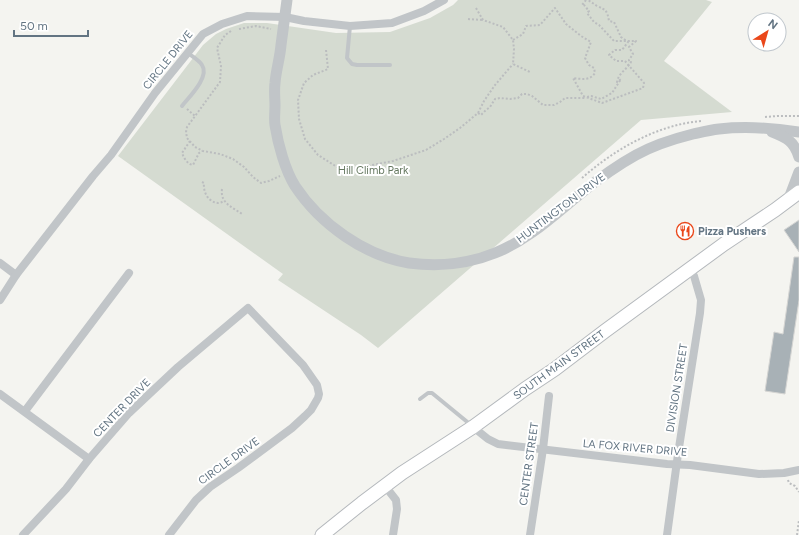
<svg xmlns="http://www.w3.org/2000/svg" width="799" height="535" font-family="Figtree,sans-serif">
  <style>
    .green { fill: #d5dbd1 }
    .building { fill: #a8b1b6; stroke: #d5d5d3 }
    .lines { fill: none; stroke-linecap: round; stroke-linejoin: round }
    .primary-casing { stroke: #b4b8bc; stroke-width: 15 }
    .path { stroke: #bbbdbf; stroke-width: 2; stroke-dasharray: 2 2; stroke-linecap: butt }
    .service { stroke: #c1c5c8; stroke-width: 4 }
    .minor { stroke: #c1c5c8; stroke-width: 8 }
    .tertiary { stroke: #c1c5c8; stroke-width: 11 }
    .primary { stroke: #fff; stroke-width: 13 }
    .labels { text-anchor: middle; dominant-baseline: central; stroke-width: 4; stroke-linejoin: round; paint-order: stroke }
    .street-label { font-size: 11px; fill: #627482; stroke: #fff }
    .park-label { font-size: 11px; fill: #667961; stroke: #fff }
    .poi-label { font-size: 11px; font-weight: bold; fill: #627482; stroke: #fff; text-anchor: start }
  </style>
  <rect width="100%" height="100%" fill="#f4f4f0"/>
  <!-- green -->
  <path class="green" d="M458,0H706L712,2L664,61L732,112L641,120L378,348L361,335L278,280L283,274L118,156L203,45L216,34L226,29L244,23H267L336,33L390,32L430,18L453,5Z"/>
  <!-- building -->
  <g class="building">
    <path d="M799,220V252L784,230Z"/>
    <path d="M794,257H799V300L785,394L765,391L774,332L783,334Z"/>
  </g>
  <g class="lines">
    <!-- primary casing -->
    <g class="primary-casing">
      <path id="primary" d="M322,535L362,503L402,473L473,427L525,389L555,369L605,331L724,244L775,210L799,192"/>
    </g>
    <!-- path -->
    <g class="path">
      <path d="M586,0L582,5H584L589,11L587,13L594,22L599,25L614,41H636L629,47L633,54L629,60V62H631C627,69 618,74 617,82L621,79L612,93L601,99L591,96L587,97"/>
      <path d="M476,8L483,20L503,27L513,40L514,49L513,64L530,72"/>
      <path d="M468,19L483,20"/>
      <path d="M239,29L256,26L271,29"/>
      <path d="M231,31L225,35L217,48L221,66L220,82L187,127L186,132L187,138L195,147L203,151L220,154L233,159L244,167L253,177L261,183L269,181L280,176"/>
      <path d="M513,40L523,34L526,26L540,25L555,8L566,24L581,36L591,42L585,58L589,65L594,68L595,73C590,81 581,79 573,78L583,96L602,103L643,88L644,83L625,61H616L609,55L615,50H622L628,42L621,37L614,22L609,21C607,10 606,10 597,6C594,4 591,2 588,0"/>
      <path d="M326,50L328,69L313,75L304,83L298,100L299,119L305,139L318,155L337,167L352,169L393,161L426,150L444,139L460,128L478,113L484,101L495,85L513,64"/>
      <path d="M187,109L195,116"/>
      <path d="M478,113L481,115L486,110L490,107L495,99L500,98L510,99L518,98L522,94H527L532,96L543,105H554L560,102L565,98H586"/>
      <path d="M765,117L777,116H799"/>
      <path d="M190,141L182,153C184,158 187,164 193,165L199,153L202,151"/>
      <path d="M582,178C615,149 657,125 701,121"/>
      <path d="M202,182L204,183C203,192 208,202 218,203C220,203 222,202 224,201"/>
      <path d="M222,189C220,203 232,207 242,214"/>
      <path d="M788,480L789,483L795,486L799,492"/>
      <path d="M797,535L799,520"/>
    </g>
    <!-- service -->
    <g class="service">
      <path d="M350,26L347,58L352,64L357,65H390"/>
      <path d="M182,106C189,97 210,77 202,65C199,60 193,57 188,53"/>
      <path d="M420,399L428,393H432L471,425"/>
    </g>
    <!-- minor -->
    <g class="minor">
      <path d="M0,263L16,275"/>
      <path d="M0,300L16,275L93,176L111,155L155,93L203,34L222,24L247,16L285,17L304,21L350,26L392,23L424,11L444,0"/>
      <path d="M0,394L89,459"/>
      <path d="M25,411L129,273"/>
      <path d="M473,427L488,439L498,444L667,464L690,465L759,474L784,473L799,470"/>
      <path d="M385,486L396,500L397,509L393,535"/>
      <path d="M23,535L66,489L89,459L129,413L178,367L248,308L303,365L317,385L319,394L318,398L311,410L305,416L292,428L238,468L210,487L196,500L169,535"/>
      <path d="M530,535L543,449L549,396"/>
      <path d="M667,535L678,454L700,313L701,300L694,276L690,270"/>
    </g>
    <!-- tertiary -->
    <g class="tertiary">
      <path d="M287,0C285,15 283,30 281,45C280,58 276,70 275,83C274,91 275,98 275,106C275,112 274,119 275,125C278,144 285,170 295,186C320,224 365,256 409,263C438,267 468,264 495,253C528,240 553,216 580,194C597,180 616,166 636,155C654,145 673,139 693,134C702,132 710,130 719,129C746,126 773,128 799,132"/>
      <path d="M772,132C787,138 794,141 799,157"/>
      <path d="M788,201L799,172"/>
    </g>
    <!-- primary -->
    <use href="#primary" class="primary"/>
  </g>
  <!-- icons -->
  <defs>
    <g id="restaurant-ring" transform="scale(0.9)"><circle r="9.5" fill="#fff" stroke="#ea471a" stroke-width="1.5"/><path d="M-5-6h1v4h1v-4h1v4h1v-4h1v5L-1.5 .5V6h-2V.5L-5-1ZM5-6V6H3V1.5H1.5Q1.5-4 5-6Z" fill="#ea471a"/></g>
  </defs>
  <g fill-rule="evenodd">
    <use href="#restaurant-ring" x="685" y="231"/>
  </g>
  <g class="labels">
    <!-- street labels -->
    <g class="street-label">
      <text transform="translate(168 60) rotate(-51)">CIRCLE DRIVE</text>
      <text transform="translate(561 208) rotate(-37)">HUNTINGTON DRIVE</text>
      <text transform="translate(559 365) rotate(-36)">SOUTH MAIN STREET</text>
      <text transform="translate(677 388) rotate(-81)">DIVISION STREET</text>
      <text transform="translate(122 408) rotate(-46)">CENTER DRIVE</text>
      <text transform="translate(635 448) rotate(5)">LA FOX RIVER DRIVE</text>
      <text transform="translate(229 461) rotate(-36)">CIRCLE DRIVE</text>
      <text transform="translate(529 464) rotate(-82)">CENTER STREET</text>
    </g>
    <!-- park labels -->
    <g class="park-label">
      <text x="373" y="170">Hill Climb Park</text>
    </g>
    <!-- poi labels -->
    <g class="poi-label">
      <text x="698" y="231">Pizza Pushers</text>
    </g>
  </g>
  <!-- north arrow -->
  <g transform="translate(767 32) rotate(37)"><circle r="19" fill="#ffffff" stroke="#c0c7cd"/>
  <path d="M0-3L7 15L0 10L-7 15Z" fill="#ea471a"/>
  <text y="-6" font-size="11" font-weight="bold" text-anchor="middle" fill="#627482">N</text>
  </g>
  <!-- scale -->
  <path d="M14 30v6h74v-6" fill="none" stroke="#627482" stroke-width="2"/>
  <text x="20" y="30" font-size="12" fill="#627482" stroke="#ffffff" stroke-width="3" paint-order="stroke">50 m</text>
</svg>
